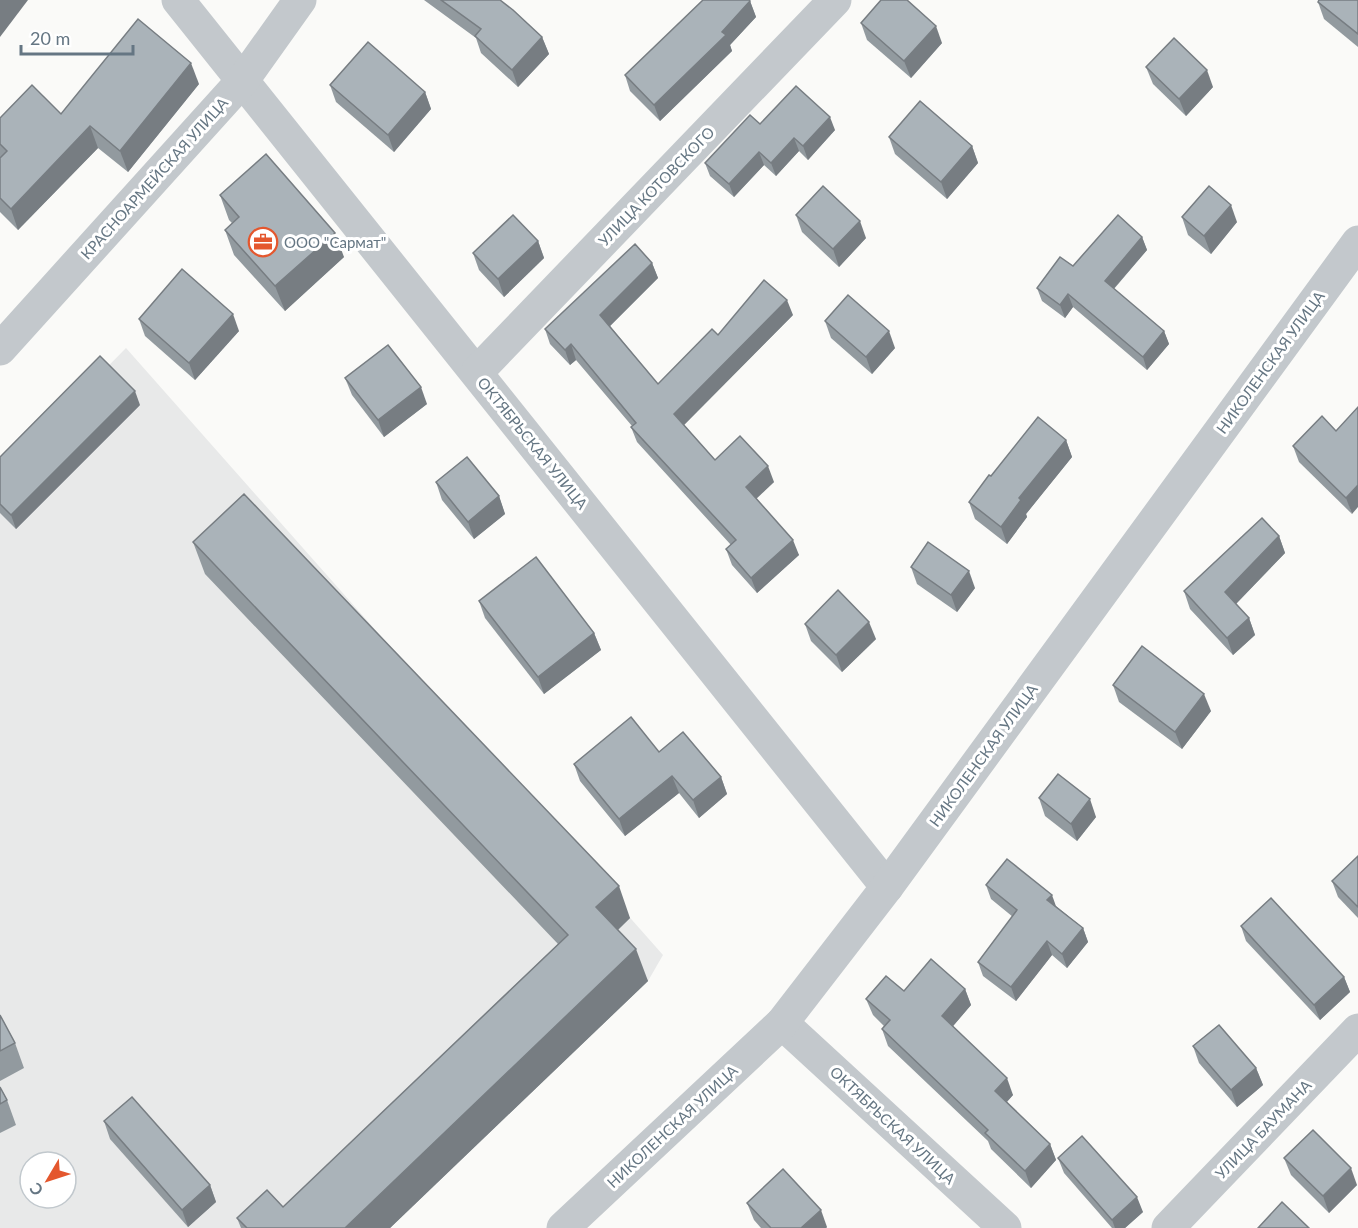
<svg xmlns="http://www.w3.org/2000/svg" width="1358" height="1228" font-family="Lato,sans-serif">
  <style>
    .built { fill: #e8e9e9; fill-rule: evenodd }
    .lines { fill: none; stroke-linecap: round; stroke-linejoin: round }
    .street { stroke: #c3c8cc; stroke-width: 33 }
    .wall { fill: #929a9f }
    .shaded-wall { fill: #777d82 }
    .building { fill: #aab3b9; stroke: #777d82; stroke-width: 1.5 }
    .labels { text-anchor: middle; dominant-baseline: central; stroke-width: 6; stroke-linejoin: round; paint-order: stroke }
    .street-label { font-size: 15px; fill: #657683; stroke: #fff }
    .poi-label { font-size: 15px; fill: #657683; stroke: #fff; text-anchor: start }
  </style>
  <rect width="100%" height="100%" fill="#fafaf8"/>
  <!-- built -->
  <path class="built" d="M126,348L663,955L648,981L389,1228H0V476ZM30,1162H66V1198H30Z"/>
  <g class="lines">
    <!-- street -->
    <g class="street">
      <path d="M178,0L887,887"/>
      <path d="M0,349L243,80L300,0"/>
      <path d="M477,372L835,0"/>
      <path d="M782,1023L1005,1228"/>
      <path d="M563,1228L782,1023L887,887L1358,242"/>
      <path d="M1168,1228L1358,1030"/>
    </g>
  </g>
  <!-- wall -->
  <g class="wall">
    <path d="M424,0H500L542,37L549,54L518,87L481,53L476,38Z"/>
    <path d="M1358,0V47L1324,19L1318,2Z"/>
    <path d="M750,1L756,17L730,45L732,51L660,121L630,91L625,75Z"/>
    <path d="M861,23L942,43L911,78L867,40Z"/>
    <path d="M1146,67L1213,87L1186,116L1153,84Z"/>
    <path d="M199,84L128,172L98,148L18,230L0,212V118L61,114Z"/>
    <path d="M330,85L425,92L431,109L394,152L336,102Z"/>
    <path d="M760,124L835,130L808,160L799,151L776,176L764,165L734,197L710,176L705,163Z"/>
    <path d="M889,137L972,146L978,163L947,199L895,154Z"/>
    <path d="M220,195L344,257L285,311L234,255L225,230L232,223L229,220Z"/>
    <path d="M796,215L866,238L839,267L802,232Z"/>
    <path d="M1182,217L1237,222L1211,254L1188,235Z"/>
    <path d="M1142,237L1147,250L1114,289L1164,331L1169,344L1147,370L1073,307L1065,318L1042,301L1037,288L1073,266Z"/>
    <path d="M538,241L544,258L504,297L479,270L473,253Z"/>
    <path d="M652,263L658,278L610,326L658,384L718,335L793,315L684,425L715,460L774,482L756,498L799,555L757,593L732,565L726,549L731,545L637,442L631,427L632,426L576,360L570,365L550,344L545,329Z"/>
    <path d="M139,319L239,331L195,380L145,336Z"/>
    <path d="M825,321L895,348L872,374L831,338Z"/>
    <path d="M345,378L427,404L384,437L352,395Z"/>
    <path d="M140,405L16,529L0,513V457Z"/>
    <path d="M1322,416L1352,514L1299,462L1293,446Z"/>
    <path d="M1066,440L1072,457L1026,514L1027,517L1007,544L975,519L969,502L991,476Z"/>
    <path d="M436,482L499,496L505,514L474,539L442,500Z"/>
    <path d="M1279,536L1285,553L1236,604L1249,618L1255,635L1233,655L1190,609L1184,591Z"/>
    <path d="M193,542L630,918L618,930L648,981L390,1228H241L237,1218L283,1207L558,944L205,574Z"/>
    <path d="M911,567L975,588L957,612L917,584Z"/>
    <path d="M479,601L594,633L601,650L544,694L485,618Z"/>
    <path d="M805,624L876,639L842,672L811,641Z"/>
    <path d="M1113,685L1211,711L1182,749L1119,702Z"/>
    <path d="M659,752L721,777L727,794L699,818L679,793L625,836L580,781L574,764Z"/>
    <path d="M1039,798L1096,817L1077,841L1045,816Z"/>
    <path d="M1358,856V918L1338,897L1332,881Z"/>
    <path d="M986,885L1056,906L1083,928L1088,942L1067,968L1052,955L1016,1001L983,976L978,962L1013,917L991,899Z"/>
    <path d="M1241,926L1344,977L1350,992L1320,1020L1246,941Z"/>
    <path d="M965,989L971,1005L953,1026L1013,1095L1007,1102L1050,1144L1056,1160L1031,1188L991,1149L988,1141L888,1046L882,1029L884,1026L873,1015L866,999L904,991Z"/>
    <path d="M0,1015L15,1043L24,1068L0,1081Z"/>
    <path d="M1193,1046L1256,1068L1263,1085L1237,1107L1199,1063Z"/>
    <path d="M0,1087L7,1100L16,1125L0,1133Z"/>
    <path d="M104,1121L210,1185L216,1202L188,1227L110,1139Z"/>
    <path d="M1058,1158L1143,1212L1125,1228H1112L1064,1173Z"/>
    <path d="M1284,1158L1357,1185L1329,1213L1291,1175Z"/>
    <path d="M747,1203L827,1227L826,1228H761L754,1220Z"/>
  </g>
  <!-- shaded-wall -->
  <g class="shaded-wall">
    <path d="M0,0H28L0,37Z"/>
    <path d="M750,1L756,17L730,45L732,51L660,121L654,105Z"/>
    <path d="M936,26L942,43L911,78L904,61Z"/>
    <path d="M542,37L549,54L518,87L512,70Z"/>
    <path d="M191,63L199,84L128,172L120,151Z"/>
    <path d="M1207,70L1213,87L1186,116L1179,99Z"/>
    <path d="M425,92L431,109L394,152L388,135Z"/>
    <path d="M830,117L835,130L808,160L803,146Z"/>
    <path d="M90,126L98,148L18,230L11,209Z"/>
    <path d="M794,138L799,151L776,176L771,163Z"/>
    <path d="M972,146L978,163L947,199L941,182Z"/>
    <path d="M759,152L764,165L734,197L729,184Z"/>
    <path d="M1231,205L1237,222L1211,254L1204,236Z"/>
    <path d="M860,221L866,238L839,267L833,249Z"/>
    <path d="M335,233L344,257L285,311L275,286Z"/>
    <path d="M1142,237L1147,250L1109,294L1105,281Z"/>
    <path d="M538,241L544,258L504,297L498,279Z"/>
    <path d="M652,263L658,278L606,330L600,315Z"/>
    <path d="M1068,294L1073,307L1065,318L1060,305Z"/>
    <path d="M787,300L793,315L680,429L674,414Z"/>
    <path d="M233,314L239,331L195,380L189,363Z"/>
    <path d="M889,331L895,348L872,374L866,357Z"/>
    <path d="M1164,331L1169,344L1147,370L1143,357Z"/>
    <path d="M571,344L576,360L570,365L565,350Z"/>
    <path d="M421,387L427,404L384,437L378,420Z"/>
    <path d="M135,391L140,405L16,529L11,515Z"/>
    <path d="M1066,440L1072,457L1026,514L1027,517L1007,544L1001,527L1019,498Z"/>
    <path d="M768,466L774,482L752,503L746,487Z"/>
    <path d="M1358,485V507L1352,514L1346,498Z"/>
    <path d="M499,496L505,514L474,539L468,522Z"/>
    <path d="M1279,536L1285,553L1231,609L1225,592Z"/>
    <path d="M793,540L799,555L757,593L751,578Z"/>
    <path d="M969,571L975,588L957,612L951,595Z"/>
    <path d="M1249,618L1255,635L1233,655L1227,638Z"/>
    <path d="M869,622L876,639L842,672L836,655Z"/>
    <path d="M594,633L601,650L544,694L538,677Z"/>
    <path d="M1204,694L1211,711L1182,749L1175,732Z"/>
    <path d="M672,776L679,793L625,836L619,819Z"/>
    <path d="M721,777L727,794L699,818L693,800Z"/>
    <path d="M1090,799L1096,817L1077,841L1071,824Z"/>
    <path d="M619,886L630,918L608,939L596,907Z"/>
    <path d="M1052,895L1057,909L1047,900Z"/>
    <path d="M1083,928L1088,942L1067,968L1062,954Z"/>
    <path d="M1047,941L1052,955L1016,1001L1011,987Z"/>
    <path d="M636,949L648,981L390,1228H345Z"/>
    <path d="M1344,977L1350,992L1320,1020L1314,1005Z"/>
    <path d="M965,989L971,1005L948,1032L942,1016Z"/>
    <path d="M1256,1068L1263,1085L1237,1107L1231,1090Z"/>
    <path d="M1007,1078L1013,1095L1001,1108L995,1091Z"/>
    <path d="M1050,1144L1056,1160L1031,1188L1025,1171Z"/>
    <path d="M1351,1168L1357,1185L1329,1213L1323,1196Z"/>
    <path d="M210,1185L216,1202L188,1227L182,1210Z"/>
    <path d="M1137,1197L1143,1212L1125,1228H1115L1112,1220Z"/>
    <path d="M821,1210L827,1227L826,1228H801Z"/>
  </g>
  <!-- building -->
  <g class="building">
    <path d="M441,0H500L513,10L542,37L512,70L475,36L481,29Z"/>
    <path d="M703,0H749L750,1L722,32L726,35L654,105L625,75Z"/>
    <path d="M881,0H907L936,26L904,61L861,23Z"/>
    <path d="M1319,0H1358V34L1318,2Z"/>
    <path d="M138,19L191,63L120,151L90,126L11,209L0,198V158L7,151L0,144V118L32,85L61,114Z"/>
    <path d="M1174,38L1207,70L1179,99L1146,67Z"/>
    <path d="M368,42L425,92L388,135L330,85Z"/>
    <path d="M796,86L830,117L803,146L794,138L771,163L759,152L729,184L705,163L750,115L760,124Z"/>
    <path d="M920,101L972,146L941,182L889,137Z"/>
    <path d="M266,154L335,233L275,286L225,230L239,217L220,195Z"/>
    <path d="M823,186L860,221L833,249L796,215Z"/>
    <path d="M1209,186L1231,205L1204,236L1182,217Z"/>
    <path d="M513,215L538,241L498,279L473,253Z"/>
    <path d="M1118,215L1142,237L1105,281L1164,331L1143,357L1068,294L1060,305L1037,288L1060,257L1073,266Z"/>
    <path d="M635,244L652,263L600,315L658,384L712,329L718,335L764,280L787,300L674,414L715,460L740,436L768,466L746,487L793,540L751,578L726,549L736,540L631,427L636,423L571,344L565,350L545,329Z"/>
    <path d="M182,269L233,314L189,363L139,319Z"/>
    <path d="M848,295L889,331L866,357L825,321Z"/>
    <path d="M388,345L421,387L378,420L345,378Z"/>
    <path d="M100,356L135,391L11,515L0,504V457Z"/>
    <path d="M1358,407V485L1346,498L1293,446L1322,416L1336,431Z"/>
    <path d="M1038,417L1066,440L1019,498L1021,500L1001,527L969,502L989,475L991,476Z"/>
    <path d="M467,457L499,496L468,522L436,482Z"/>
    <path d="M244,494L619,886L596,907L636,949L345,1228H247L237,1218L267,1190L283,1207L568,935L193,542Z"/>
    <path d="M1262,518L1279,536L1225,592L1249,618L1227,638L1184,591Z"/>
    <path d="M928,542L969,571L951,595L911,567Z"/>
    <path d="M536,557L594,633L538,677L479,601Z"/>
    <path d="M838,590L869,622L836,655L805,624Z"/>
    <path d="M1142,646L1204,694L1175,732L1113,685Z"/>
    <path d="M631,717L659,752L683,732L721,777L693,800L672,776L619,819L574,764Z"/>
    <path d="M1058,774L1090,799L1071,824L1039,798Z"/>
    <path d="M1358,856V907L1332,881Z"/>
    <path d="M1007,859L1052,895L1047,900L1083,928L1062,954L1047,941L1011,987L978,962L1017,910L986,885Z"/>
    <path d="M1271,898L1344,977L1314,1005L1241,926Z"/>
    <path d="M931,959L965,989L942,1016L1007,1078L995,1091L1050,1144L1025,1171L985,1133L988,1130L882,1029L890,1020L866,999L886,976L904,991Z"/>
    <path d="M0,1015L15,1043L0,1051Z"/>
    <path d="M1219,1025L1256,1068L1231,1090L1193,1046Z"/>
    <path d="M0,1087L7,1100L0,1104Z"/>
    <path d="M132,1097L210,1185L182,1210L104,1121Z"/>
    <path d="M1313,1130L1351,1168L1323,1196L1284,1158Z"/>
    <path d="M1082,1136L1137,1197L1112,1220L1058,1158Z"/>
    <path d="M783,1169L821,1210L801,1228H771L747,1203Z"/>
    <path d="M1282,1202L1309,1228H1258Z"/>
  </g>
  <!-- icons -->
  <defs>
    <g id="office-ring" transform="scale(1.5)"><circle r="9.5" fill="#fff" stroke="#e4572e" stroke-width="1.5"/><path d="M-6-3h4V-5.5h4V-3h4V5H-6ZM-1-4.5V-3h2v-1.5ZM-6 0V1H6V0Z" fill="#e4572e"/></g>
  </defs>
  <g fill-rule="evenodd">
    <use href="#office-ring" x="263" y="242"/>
  </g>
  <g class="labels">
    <!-- street labels -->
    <g class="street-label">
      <text transform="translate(154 178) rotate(-48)">КРАСНОАРМЕЙСКАЯ УЛИЦА</text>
      <text transform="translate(656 186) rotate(-46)">УЛИЦА КОТОВСКОГО</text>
      <text transform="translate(1270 362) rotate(-54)">НИКОЛЕНСКАЯ УЛИЦА</text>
      <text transform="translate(533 443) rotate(51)">ОКТЯБРЬСКАЯ УЛИЦА</text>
      <text transform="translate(983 755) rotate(-54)">НИКОЛЕНСКАЯ УЛИЦА</text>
      <text transform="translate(893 1125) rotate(43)">ОКТЯБРЬСКАЯ УЛИЦА</text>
      <text transform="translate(672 1126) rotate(-43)">НИКОЛЕНСКАЯ УЛИЦА</text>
      <text transform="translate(1263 1129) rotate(-46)">УЛИЦА БАУМАНА</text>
    </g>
    <!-- poi labels -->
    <g class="poi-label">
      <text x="284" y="242">ООО "Сармат"</text>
    </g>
  </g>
  <!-- north arrow -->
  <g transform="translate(48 1180) rotate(231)"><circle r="28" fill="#ffffff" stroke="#c1c8cd" stroke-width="1.5"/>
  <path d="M0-4.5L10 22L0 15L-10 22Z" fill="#e4572e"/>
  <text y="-9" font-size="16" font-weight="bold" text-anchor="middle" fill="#657683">С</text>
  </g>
  <!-- scale -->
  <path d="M21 45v9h112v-9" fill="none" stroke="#657683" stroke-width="3"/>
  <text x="30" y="45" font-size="18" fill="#657683" stroke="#ffffff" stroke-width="4.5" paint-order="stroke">20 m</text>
</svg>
